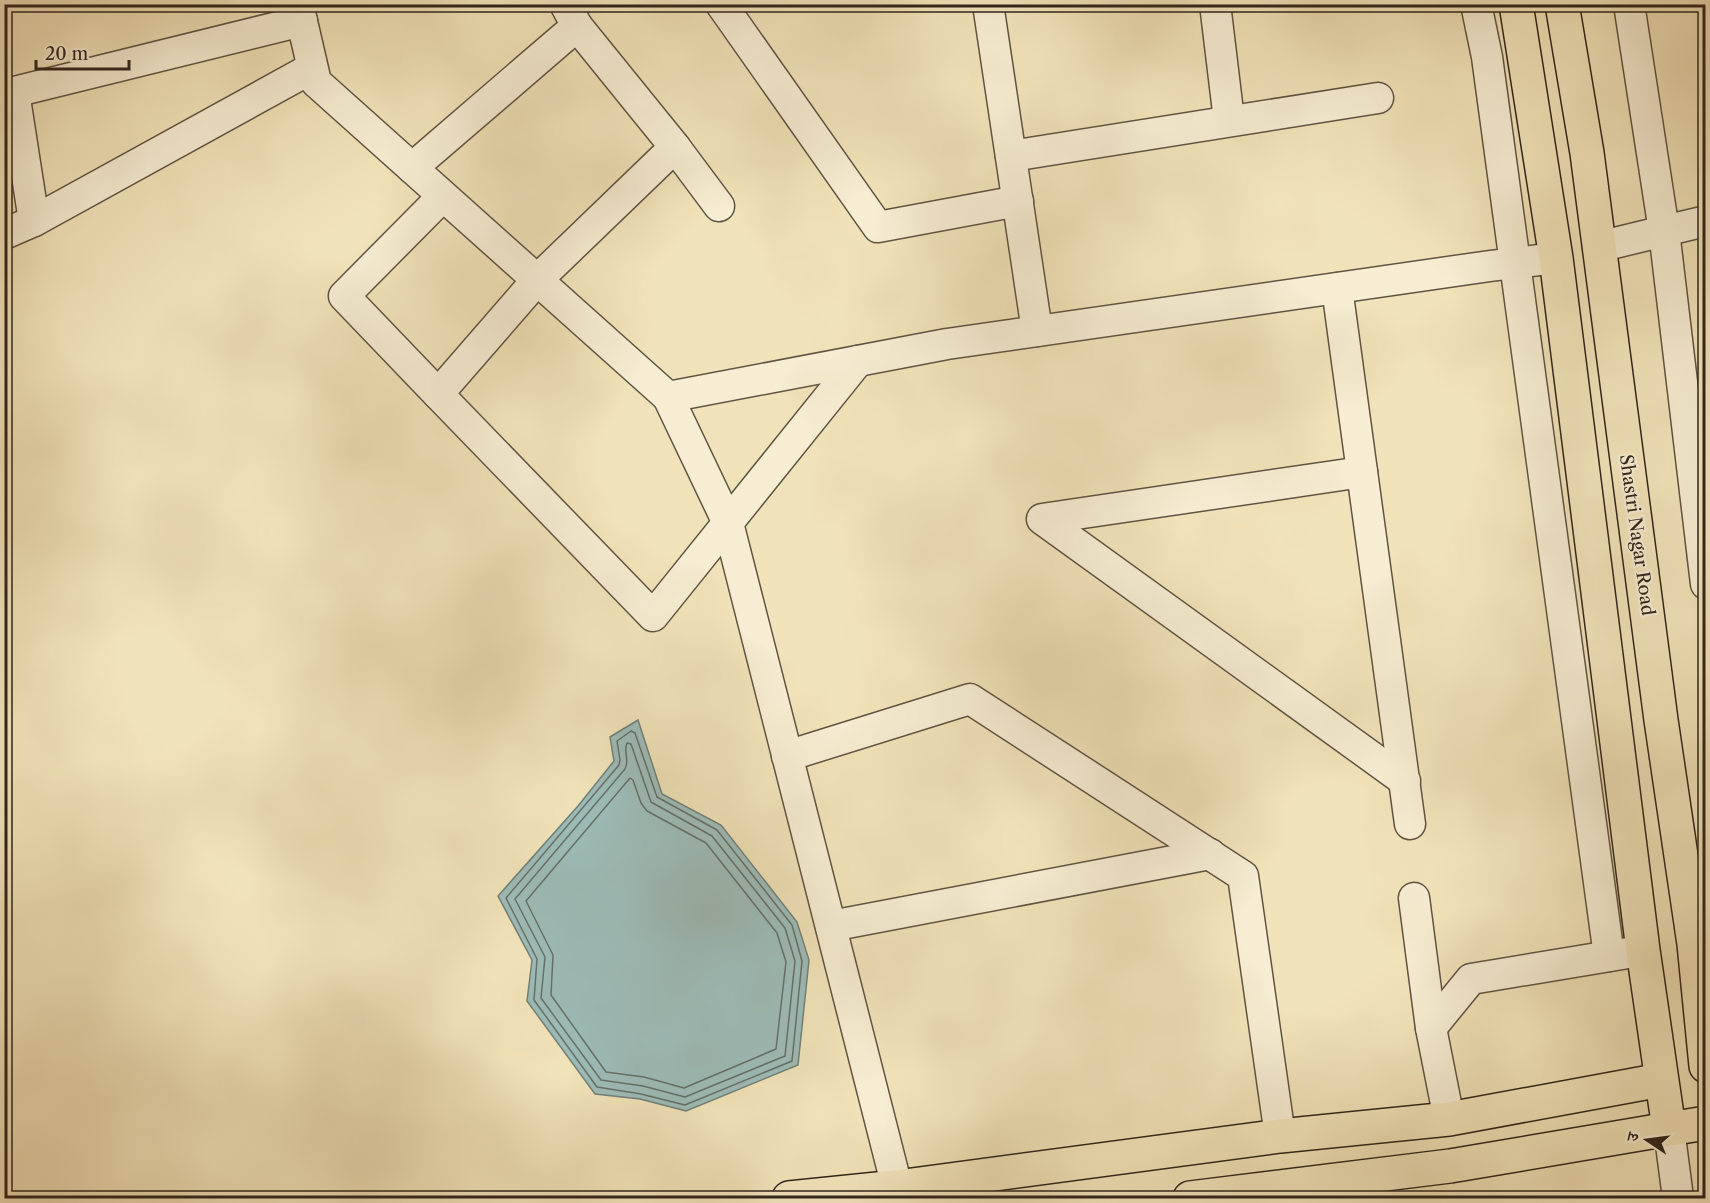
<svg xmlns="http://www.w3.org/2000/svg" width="1710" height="1203" font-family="'Libre Caslon Text','Noto Serif Devanagari',serif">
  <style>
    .water { fill: #9dbcb8; stroke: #71807a; stroke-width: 1.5 }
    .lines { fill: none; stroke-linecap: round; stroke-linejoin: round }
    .shore { stroke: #66706a; stroke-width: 1.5 }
    .minor-casing { stroke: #605443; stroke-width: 33 }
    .primary-casing { stroke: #30251c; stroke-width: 36 }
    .trunk-casing { stroke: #30251c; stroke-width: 36 }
    .minor { stroke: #f6edd2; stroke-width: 30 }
    .primary { stroke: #f1e3b9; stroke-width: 33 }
    .trunk { stroke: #f1e3b9; stroke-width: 33 }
    .labels { text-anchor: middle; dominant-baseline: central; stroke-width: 4.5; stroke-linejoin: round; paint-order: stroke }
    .street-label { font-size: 18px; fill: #30251c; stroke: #f6edd2 }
  </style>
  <rect width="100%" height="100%" fill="#f1e3b9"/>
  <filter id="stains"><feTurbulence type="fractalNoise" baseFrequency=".00333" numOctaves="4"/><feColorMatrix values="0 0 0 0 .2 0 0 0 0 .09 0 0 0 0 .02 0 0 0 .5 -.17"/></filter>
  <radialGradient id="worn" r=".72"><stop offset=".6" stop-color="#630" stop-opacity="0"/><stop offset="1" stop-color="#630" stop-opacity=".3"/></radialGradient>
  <!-- water -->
  <path class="water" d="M638,720L662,794L721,825L797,922L809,960L798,1065L686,1111L640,1099L595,1094L527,1001L532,960L498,896L578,806L614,761L610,737Z"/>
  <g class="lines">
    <!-- shore -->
    <g class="shore">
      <path d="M631,731L635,733L657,797L717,830L792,925L802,961L792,1061L685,1105L641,1094L597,1087L534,1000L537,959L506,898L619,765L620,760L617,741Z"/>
      <path d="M627,743L631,744L651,802L712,836L785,928L795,961L785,1056L685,1097L643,1086L601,1080L541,998L545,957L515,899L625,769C630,760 623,751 627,743Z"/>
      <path d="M630,778L633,780L641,803L647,811L706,843L777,933L786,962L776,1049L684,1088L644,1077L606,1072L551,995L553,955L526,901Z"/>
    </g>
    <!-- minor casing -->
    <g class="minor-casing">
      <g id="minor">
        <path d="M298,4L316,82L668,397L947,344L1490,266L1556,258"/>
        <path d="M565,4L577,26"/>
        <path d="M721,4L878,227L1018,201"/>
        <path d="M988,4L1037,331"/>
        <path d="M1215,4L1229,120"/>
        <path d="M1476,4L1487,57L1609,956"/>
        <path d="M1629,4L1664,231L1706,221"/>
        <path d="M302,21L14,92L34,221L312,68"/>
        <path d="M675,147L719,206"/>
        <path d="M1011,156L1378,98"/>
        <path d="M412,168L577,26L675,147L537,280L438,394L344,296L443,196"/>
        <path d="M4,234L34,221"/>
        <path d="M1598,247L1664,231L1706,584"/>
        <path d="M1337,288L1410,824"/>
        <path d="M438,394L653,616L858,361"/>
        <path d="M668,397L728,523L897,1187"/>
        <path d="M1362,472L1042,519L1405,781"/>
        <path d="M787,756L970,699L1243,876L1280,1136"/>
        <path d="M1414,898L1431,1028L1449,1119"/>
        <path d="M831,926L1210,854"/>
        <path d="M1431,1028L1471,979L1628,953"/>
        <path d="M1669,1129L1678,1198"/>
      </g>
    </g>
    <!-- primary casing -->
    <g class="primary-casing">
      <g id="primary">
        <path d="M789,1198L897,1187L1280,1136L1449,1119L1661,1080"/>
        <path d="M1190,1198L1450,1166L1669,1129"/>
      </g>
    </g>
    <!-- trunk casing -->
    <g class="trunk-casing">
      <g id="trunk">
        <path d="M1516,4L1556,258L1643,950L1669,1129L1706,1123"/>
        <path d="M1562,4L1587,153L1661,720L1694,944L1706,1066"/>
      </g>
    </g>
    <!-- minor -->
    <use href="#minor" class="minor"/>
    <!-- primary -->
    <use href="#primary" class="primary"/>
    <!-- trunk -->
    <use href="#trunk" class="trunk"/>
  </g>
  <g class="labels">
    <!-- street labels -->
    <g class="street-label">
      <text transform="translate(1637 535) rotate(82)">Shastri Nagar Road</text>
    </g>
  </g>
  <!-- margin -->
  <rect width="1710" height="1203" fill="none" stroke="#f1e3b9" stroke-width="24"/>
  <rect x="6" y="6" width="1698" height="1191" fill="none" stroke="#30251c" stroke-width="3"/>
  <rect x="12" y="12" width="1686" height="1179" fill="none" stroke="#30251c" stroke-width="1.5"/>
  <!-- north arrow -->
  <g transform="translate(1647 1140) rotate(283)" stroke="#f6edd2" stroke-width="4.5" paint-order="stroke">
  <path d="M0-4.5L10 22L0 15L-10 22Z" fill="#30251c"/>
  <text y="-9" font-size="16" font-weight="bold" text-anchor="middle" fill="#30251c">उ</text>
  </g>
  <!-- scale -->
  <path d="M36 60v9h93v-9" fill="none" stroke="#30251c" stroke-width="3"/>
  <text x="45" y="60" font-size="18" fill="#30251c" stroke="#f6edd2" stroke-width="4.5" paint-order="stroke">20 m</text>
  <rect width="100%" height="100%" filter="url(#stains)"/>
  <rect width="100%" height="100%" fill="url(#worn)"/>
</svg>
